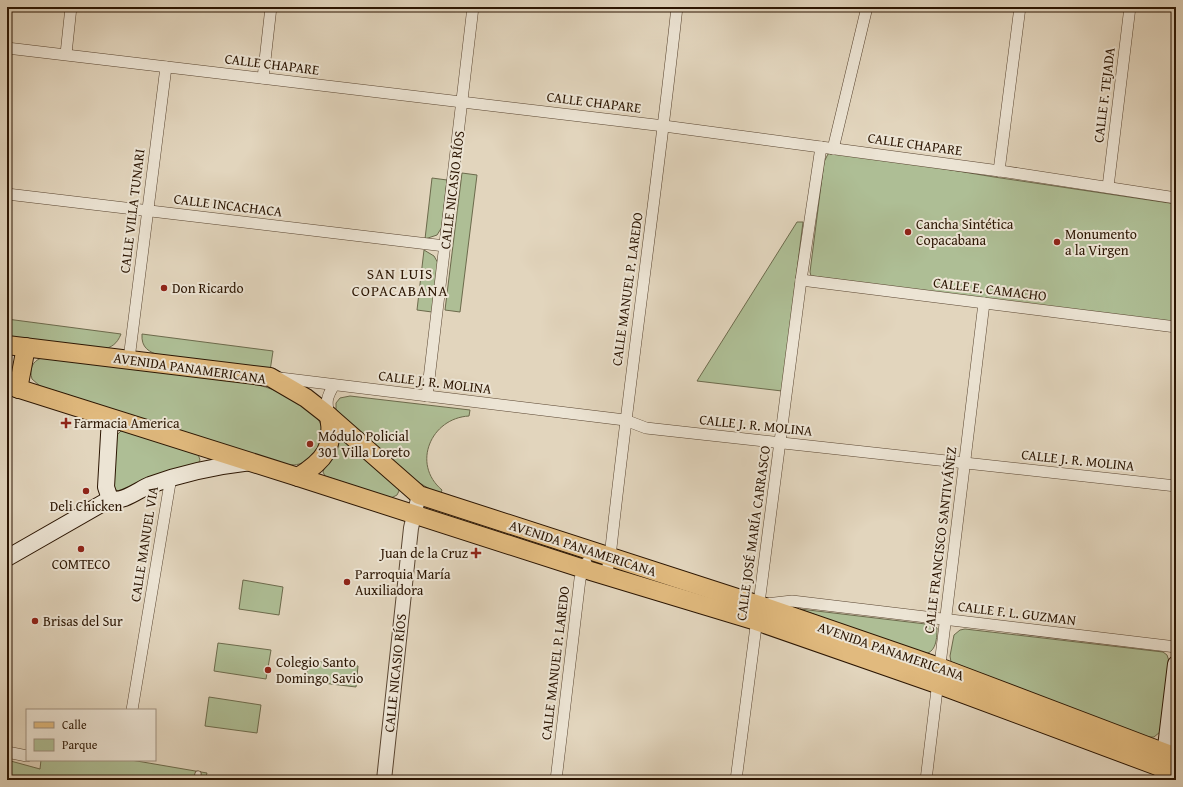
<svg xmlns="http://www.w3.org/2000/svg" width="1183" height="787" font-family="'Gentium Book Plus',serif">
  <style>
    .green { fill: #aebe95; stroke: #6c6a4c }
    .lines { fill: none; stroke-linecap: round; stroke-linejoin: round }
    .service-casing { stroke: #594531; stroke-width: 7 }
    .minor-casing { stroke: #594531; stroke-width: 12 }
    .tertiary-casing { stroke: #594531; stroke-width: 16 }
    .secondary-casing { stroke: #2b1502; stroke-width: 18 }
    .primary-casing { stroke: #2b1502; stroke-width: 20 }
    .service { stroke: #ece4d4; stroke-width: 5.5 }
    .minor { stroke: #ece4d4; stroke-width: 11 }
    .tertiary { stroke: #ece4d4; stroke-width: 14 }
    .secondary { stroke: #ece4d4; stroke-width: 16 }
    .primary { stroke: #e1ba7e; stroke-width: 18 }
    .poi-dot { fill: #8f2418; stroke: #ece4d4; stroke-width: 1.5 }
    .labels { text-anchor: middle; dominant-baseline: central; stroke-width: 4; stroke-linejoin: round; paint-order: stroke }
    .street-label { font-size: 14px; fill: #2b1502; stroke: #ece4d4 }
    .poi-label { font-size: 14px; fill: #2b1502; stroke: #ece4d4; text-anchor: start }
    .neighbourhood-label { font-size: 15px; letter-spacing: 1px; fill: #2b1502; stroke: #ece4d4 }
  </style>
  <rect width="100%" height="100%" fill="#e2d5bd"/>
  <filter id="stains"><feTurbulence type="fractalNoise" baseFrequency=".005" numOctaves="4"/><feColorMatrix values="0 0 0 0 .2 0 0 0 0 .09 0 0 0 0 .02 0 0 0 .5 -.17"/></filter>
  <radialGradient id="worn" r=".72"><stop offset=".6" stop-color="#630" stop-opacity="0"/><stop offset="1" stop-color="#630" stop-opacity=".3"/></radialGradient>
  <!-- green -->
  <g class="green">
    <path d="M836,151L994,177L1176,204V324L811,276L810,272L824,162L828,154Z"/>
    <path d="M462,173L477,175L460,312L445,310Z"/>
    <path d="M432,178L447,180L442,227L437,235L425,239Z"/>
    <path d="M797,222H803L782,391L697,381Z"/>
    <path d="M424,250L434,256L438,263L432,312L417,310Z"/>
    <path d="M7,319L121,334C117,344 112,347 102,350L7,339Z"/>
    <path d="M142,334L273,351L270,371L161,356C149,352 141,348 142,334Z"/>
    <path d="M41,358L250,383C272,388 288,394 305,408C309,411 314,414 317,418C329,433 320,457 302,463C295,466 288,465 281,463L40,386L32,379C29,369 32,362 41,358Z"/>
    <path d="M350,396L470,410L469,416C431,418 411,464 442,490L440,495L411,478L336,410V403L340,398Z"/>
    <path d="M121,431H125L198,454L200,460L198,464L121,493L113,488L115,437Z"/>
    <path d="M342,439L398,488L399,491L397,495L391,498L325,476L323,472L324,469L328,464L338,442Z"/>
    <path d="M243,580L283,587L279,615L239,609Z"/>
    <path d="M800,609L934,625L937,628C937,640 936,656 919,654Z"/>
    <path d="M965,629L1163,652L1167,655L1169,661L1160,732L1154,737H1147L951,662L950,656L954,635L960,630Z"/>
    <path d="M218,643L271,650L266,679L214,671Z"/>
    <path d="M308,660L358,666L356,687L306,681Z"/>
    <path d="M209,697L261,705L257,733L205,726Z"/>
    <path d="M7,760L40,769L41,760H131L207,773L205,780H7Z"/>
  </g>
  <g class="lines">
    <!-- service casing -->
    <g class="service-casing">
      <path id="service" d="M197,780L198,774"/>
    </g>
    <!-- minor casing -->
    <g class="minor-casing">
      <g id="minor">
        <path d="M7,48L664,126L1007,172L1176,198"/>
        <path d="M66,54L71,7"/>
        <path d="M263,78L271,7"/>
        <path d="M833,149L867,7"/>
        <path d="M999,171L1020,7"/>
        <path d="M1108,187L1130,7"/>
        <path d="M7,194L445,246"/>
        <path d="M801,280L1176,327"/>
        <path d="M129,359L166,67"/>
        <path d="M280,378L625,420L646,428L1176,486"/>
        <path d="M427,396L473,7"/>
        <path d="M329,416C326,402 326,398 334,385"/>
        <path d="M606,575L610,557C630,373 657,191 677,7"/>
        <path d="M766,604L792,601L1176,647"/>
        <path d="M132,710L171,477"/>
        <path d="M7,752L27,756"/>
        <path d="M556,780L580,579L586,563"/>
        <path d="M736,780L801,280L821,147"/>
        <path d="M926,780L984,303"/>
      </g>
    </g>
    <!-- tertiary casing -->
    <g class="tertiary-casing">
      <path id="tertiary" d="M384,780L411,528L419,495"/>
    </g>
    <!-- secondary casing -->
    <g class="secondary-casing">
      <g id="secondary">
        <path d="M110,418L106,487L110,499"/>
        <path d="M7,558L110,499C123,503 138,490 150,485C183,473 216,466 251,462"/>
        <path d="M1162,780L1176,664"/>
      </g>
    </g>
    <!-- primary casing -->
    <g class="primary-casing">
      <g id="primary">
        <path d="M7,345L270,377L306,398L329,416L419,495L759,605L939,667L1176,757"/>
        <path d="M7,385L298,477L584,569L756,621L937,684L1176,773"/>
        <path d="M18,389L26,347"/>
        <path d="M298,477C324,461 335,448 329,416"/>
      </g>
    </g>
    <!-- service -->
    <use href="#service" class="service"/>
    <!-- minor -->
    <use href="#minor" class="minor"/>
    <!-- tertiary -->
    <use href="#tertiary" class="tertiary"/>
    <!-- secondary -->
    <use href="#secondary" class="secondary"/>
    <!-- primary -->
    <use href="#primary" class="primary"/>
  </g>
  <!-- markers -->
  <g class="poi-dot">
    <circle cx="908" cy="232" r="4"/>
    <circle cx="1057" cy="242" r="4"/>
    <circle cx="164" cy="288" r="4"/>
    <path d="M64 417h4v4h4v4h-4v4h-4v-4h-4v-4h4z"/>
    <circle cx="310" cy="444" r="4"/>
    <circle cx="86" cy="491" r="4"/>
    <circle cx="81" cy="549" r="4"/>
    <path d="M474 547h4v4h4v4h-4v4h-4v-4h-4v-4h4z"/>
    <circle cx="347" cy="582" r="4"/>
    <circle cx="35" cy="621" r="4"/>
    <circle cx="268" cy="670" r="4"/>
  </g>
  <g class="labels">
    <!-- street labels -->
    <g class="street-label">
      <text transform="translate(272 64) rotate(7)">CALLE CHAPARE</text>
      <text transform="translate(1104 95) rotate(-83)">CALLE F. TEJADA</text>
      <text transform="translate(594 102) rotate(7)">CALLE CHAPARE</text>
      <text transform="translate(915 144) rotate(8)">CALLE CHAPARE</text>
      <text transform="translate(452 190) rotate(-83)">CALLE NICASIO RÍOS</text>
      <text transform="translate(228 205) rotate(7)">CALLE INCACHACA</text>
      <text transform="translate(132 211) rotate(-83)">CALLE VILLA TUNARI</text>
      <text transform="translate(627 289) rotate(-82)">CALLE MANUEL P. LAREDO</text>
      <text transform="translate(990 289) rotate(7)">CALLE E. CAMACHO</text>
      <text transform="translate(190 368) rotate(8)">AVENIDA PANAMERICANA</text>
      <text transform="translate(435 382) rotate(7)">CALLE J. R. MOLINA</text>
      <text transform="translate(756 425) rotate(6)">CALLE J. R. MOLINA</text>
      <text transform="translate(1078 460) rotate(6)">CALLE J. R. MOLINA</text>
      <text transform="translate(753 533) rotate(-82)">CALLE JOSÉ MARÍA CARRASCO</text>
      <text transform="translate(940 540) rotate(-83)">CALLE FRANCISCO SANTIVÁÑEZ</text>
      <text transform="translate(144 544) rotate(-81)">CALLE MANUEL VIA</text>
      <text transform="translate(583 548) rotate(18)">AVENIDA PANAMERICANA</text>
      <text transform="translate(1017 613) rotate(7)">CALLE F. L. GUZMAN</text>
      <text transform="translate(891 651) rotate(19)">AVENIDA PANAMERICANA</text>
      <text transform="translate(555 663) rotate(-83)">CALLE MANUEL P. LAREDO</text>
      <text transform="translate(395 673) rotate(-84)">CALLE NICASIO RÍOS</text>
    </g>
    <!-- poi labels -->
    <g class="poi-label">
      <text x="916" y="224">Cancha Sintética<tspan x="916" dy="16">Copacabana</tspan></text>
      <text x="1065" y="234">Monumento<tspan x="1065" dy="16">a la Virgen</tspan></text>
      <text x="172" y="288">Don Ricardo</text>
      <text x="74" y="423">Farmacia America</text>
      <text x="318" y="436">Módulo Policial<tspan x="318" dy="16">301 Villa Loreto</tspan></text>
      <text x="86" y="506" text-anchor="middle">Deli Chicken</text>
      <text x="468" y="553" text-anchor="end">Juan de la Cruz</text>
      <text x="81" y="564" text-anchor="middle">COMTECO</text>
      <text x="355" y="574">Parroquia María<tspan x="355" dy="16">Auxiliadora</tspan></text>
      <text x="43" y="621">Brisas del Sur</text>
      <text x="276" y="662">Colegio Santo<tspan x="276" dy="16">Domingo Savio</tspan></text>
    </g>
    <!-- neighbourhood labels -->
    <g class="neighbourhood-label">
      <text x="400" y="273">SAN LUIS<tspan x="400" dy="17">COPACABANA</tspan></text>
    </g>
  </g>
  <!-- margin -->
  <rect width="1183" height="787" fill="none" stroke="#e2d5bd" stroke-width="24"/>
  <rect x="8" y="8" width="1167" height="771" fill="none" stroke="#2b1502" stroke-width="2"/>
  <rect x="12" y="12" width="1159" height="763" fill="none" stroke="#2b1502"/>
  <!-- legend -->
  <rect x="26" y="709" width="130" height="52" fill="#ece4d4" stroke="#9f9180"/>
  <rect x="34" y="722" width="20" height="6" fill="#e1ba7e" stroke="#9f9180"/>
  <text x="62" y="729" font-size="12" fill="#2b1502">Calle</text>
  <rect x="34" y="739" width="20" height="12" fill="#aebe95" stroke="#9f9180"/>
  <text x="62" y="749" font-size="12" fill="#2b1502">Parque</text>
  <rect width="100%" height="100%" filter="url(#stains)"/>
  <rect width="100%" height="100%" fill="url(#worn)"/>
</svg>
